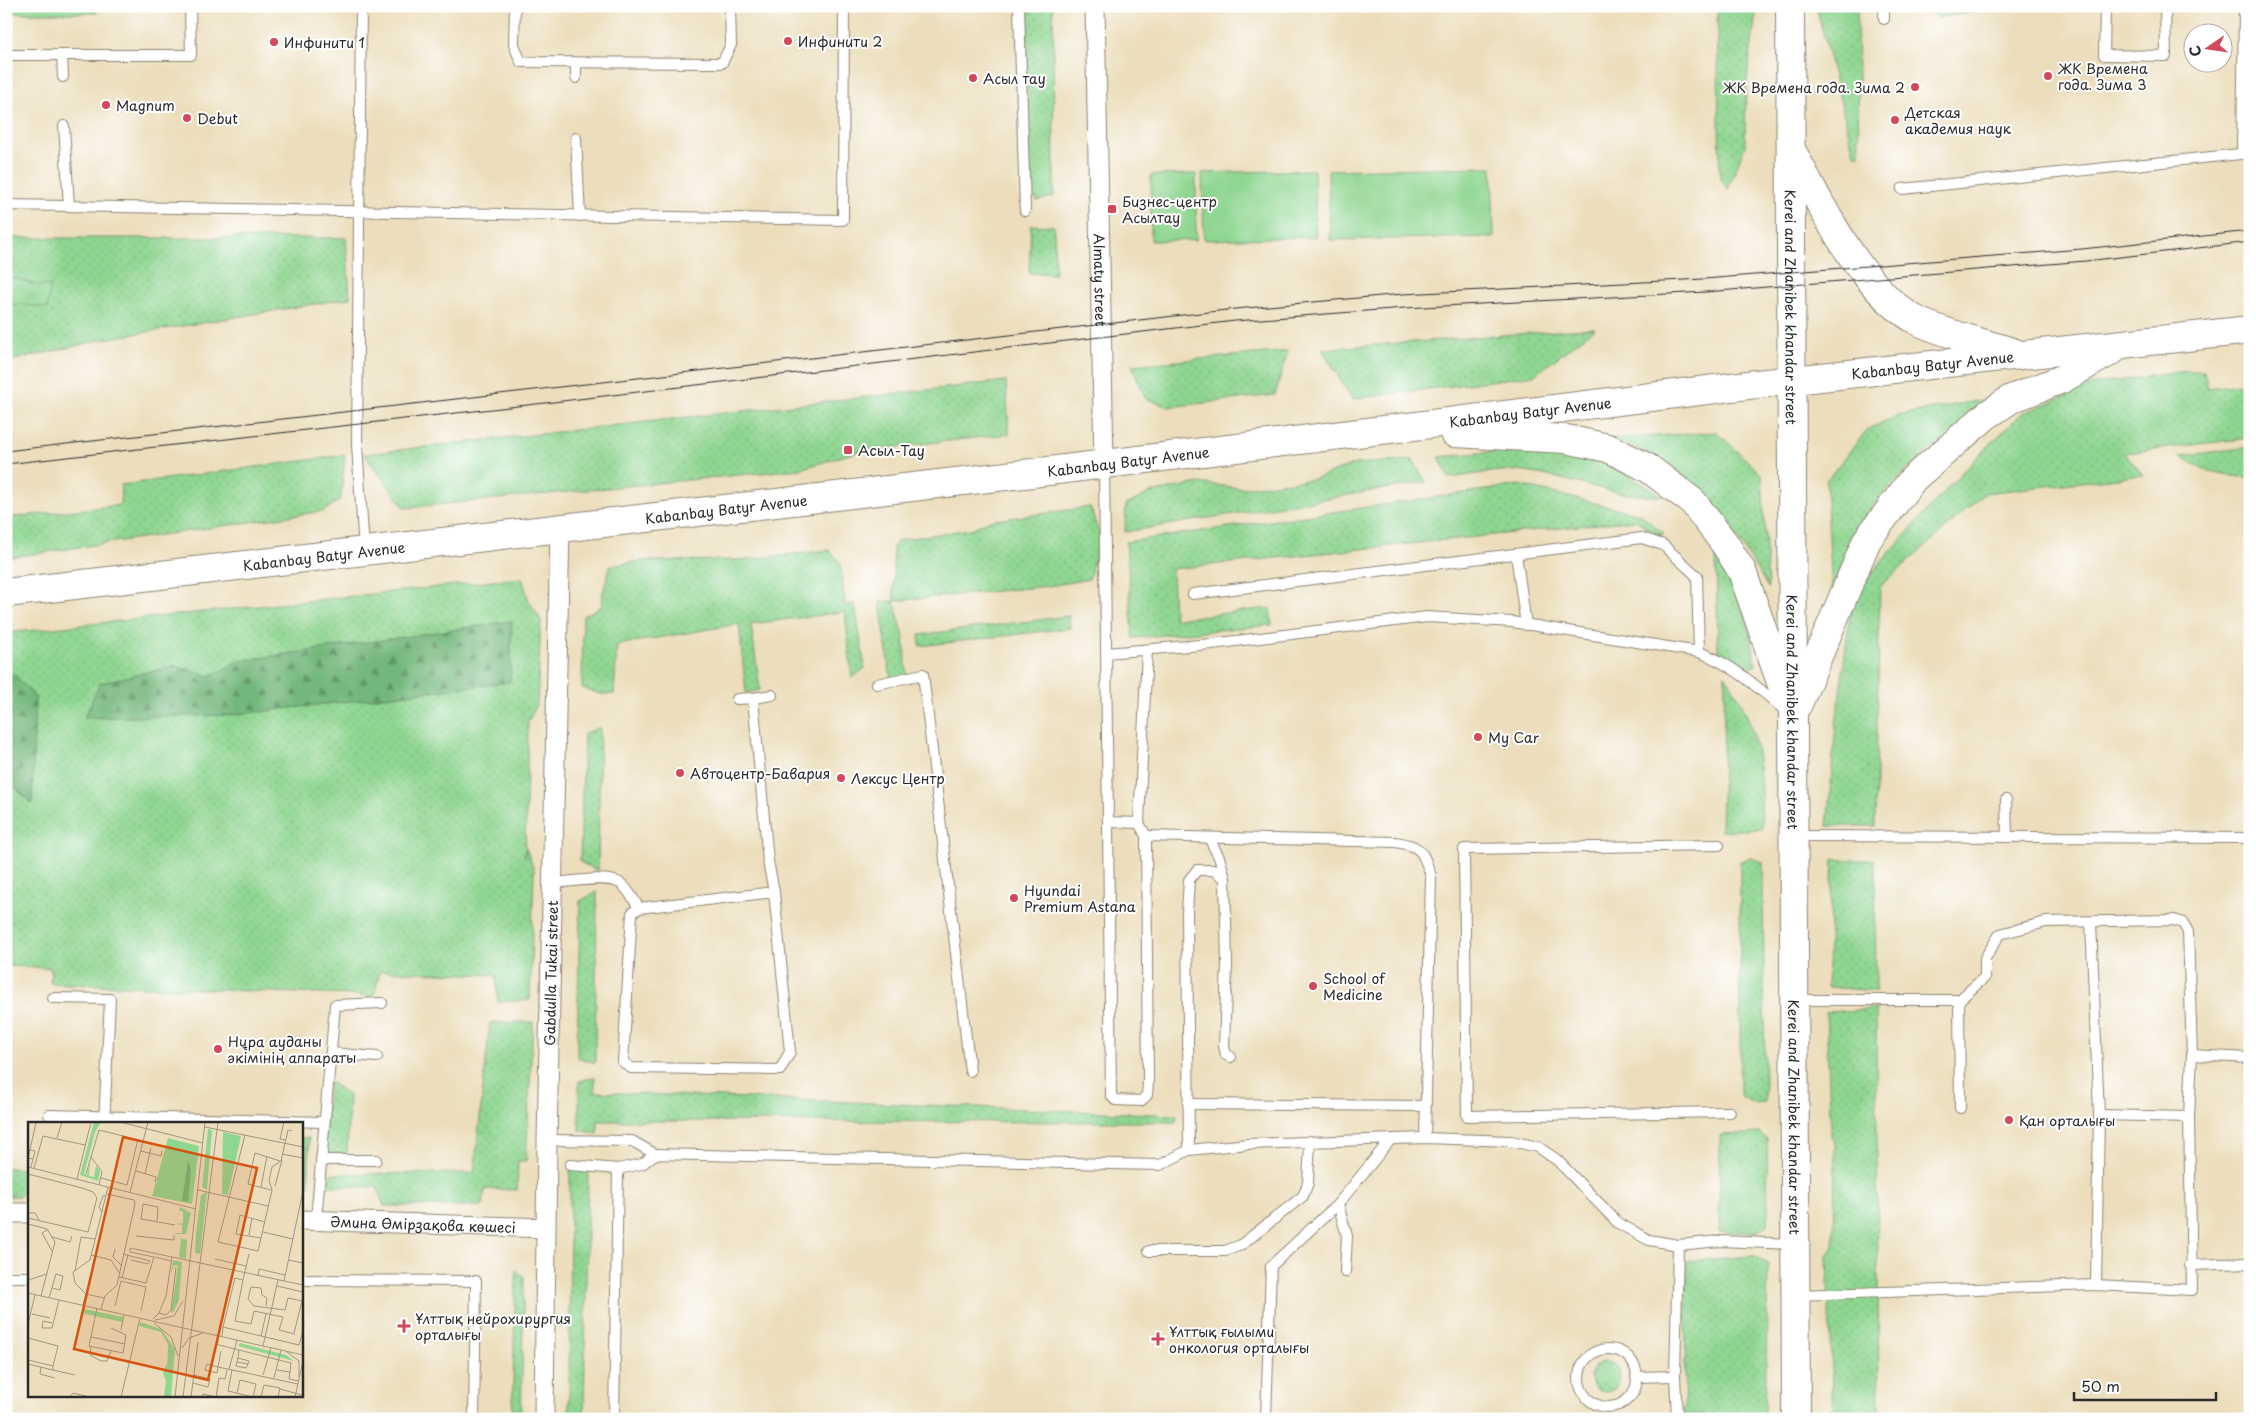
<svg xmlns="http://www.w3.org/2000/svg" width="2256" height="1425" font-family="'Playpen Sans',sans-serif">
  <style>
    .grass { fill: url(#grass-dots); stroke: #5d805e }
    .forest { fill: url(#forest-firs); stroke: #4f7153 }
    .park { fill: url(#park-crowns); stroke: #5d805e }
    .pitch { fill: #8fd691; stroke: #5d805e }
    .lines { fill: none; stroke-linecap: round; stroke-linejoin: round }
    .service-casing { stroke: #8c8474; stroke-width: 12 }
    .minor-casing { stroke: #8c8474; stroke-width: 21 }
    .secondary-casing { stroke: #8c8474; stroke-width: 30 }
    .service { stroke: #fff; stroke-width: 10 }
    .minor { stroke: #fff; stroke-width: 19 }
    .secondary { stroke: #fff; stroke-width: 28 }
    .tram { stroke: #2b2b2b; stroke-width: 1 }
    .poi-dot { fill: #d1495b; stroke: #fff; stroke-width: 2 }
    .labels { text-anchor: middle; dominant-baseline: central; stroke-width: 4; stroke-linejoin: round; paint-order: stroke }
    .poi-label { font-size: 14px; fill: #2b2b2b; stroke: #fff; text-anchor: start }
    .street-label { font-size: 14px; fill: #2b2b2b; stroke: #fff }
    .inset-road { fill: none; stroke: #9f9682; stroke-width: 1 }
    .view { fill: #d5540f; fill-opacity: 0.15; stroke: #d5540f; stroke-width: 2.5 }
    .inset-edge { fill: none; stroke: #2b2b2b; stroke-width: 2.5 }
  </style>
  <defs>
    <pattern id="grass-dots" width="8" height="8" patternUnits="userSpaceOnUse" patternTransform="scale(1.25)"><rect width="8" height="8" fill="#8fd691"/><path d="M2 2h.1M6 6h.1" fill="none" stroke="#7cb87d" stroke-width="1.8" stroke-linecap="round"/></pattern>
    <pattern id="forest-firs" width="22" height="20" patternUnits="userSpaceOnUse" patternTransform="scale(1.25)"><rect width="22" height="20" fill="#73b77b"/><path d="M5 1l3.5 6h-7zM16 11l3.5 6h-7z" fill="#5f9565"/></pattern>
    <pattern id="park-crowns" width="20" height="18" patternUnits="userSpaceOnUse" patternTransform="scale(1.25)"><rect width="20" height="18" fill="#8fd691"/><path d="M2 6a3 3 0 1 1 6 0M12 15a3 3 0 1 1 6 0" fill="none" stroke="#7cb87d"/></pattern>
  </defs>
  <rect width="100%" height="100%" fill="#fff"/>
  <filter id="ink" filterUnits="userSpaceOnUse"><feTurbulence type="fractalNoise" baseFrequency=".02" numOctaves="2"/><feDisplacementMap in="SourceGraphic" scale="10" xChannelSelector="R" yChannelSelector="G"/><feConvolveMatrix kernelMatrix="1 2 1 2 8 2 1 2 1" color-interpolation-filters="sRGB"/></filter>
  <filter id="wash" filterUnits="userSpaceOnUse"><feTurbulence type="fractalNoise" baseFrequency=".0096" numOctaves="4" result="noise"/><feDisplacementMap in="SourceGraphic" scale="20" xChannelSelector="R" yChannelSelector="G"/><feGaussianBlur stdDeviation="1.12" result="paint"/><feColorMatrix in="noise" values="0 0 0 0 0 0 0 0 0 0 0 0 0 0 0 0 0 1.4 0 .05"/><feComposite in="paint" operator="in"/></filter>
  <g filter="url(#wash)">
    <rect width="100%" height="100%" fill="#ecdebc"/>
    <!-- grass -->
    <g class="grass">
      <path d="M1026,6H1053L1054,196L1037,201L1029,191Z"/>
      <path d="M1717,6H1757L1746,87L1745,146L1728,189L1720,178Z"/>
      <path d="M1816,6H1857L1859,156L1854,154Z"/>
      <path d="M1031,225L1054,226L1055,274L1029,273Z"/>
      <path d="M6,238H346L350,298L105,339L6,362Z"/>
      <path d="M1595,328L1535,375L1352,399L1322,349Z"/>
      <path d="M1288,351L1275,395L1168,407L1145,398L1132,365Z"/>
      <path d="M2186,371H2204L2208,388L2250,383V438L2125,453L2143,475L1985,493L1880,587L1875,826H1827L1836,724L1852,599L1881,562L1962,472L2021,414L2095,384Z"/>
      <path d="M1006,381L1009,434L860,451L800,469L405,508L364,454Z"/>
      <path d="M1993,398C1954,432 1899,472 1868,512C1850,536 1842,566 1832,593L1826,481L1867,430L1898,415Z"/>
      <path d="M1717,432L1762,475L1768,588C1739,539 1708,486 1657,458C1642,450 1625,445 1610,439Z"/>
      <path d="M2250,447V479L2204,470L2181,456Z"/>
      <path d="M1520,449L1590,452L1663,496C1614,498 1567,476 1517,471C1496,469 1470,476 1449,478L1439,457Z"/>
      <path d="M345,455L341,499L324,511L6,558V518L120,505L121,485Z"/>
      <path d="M1413,460L1426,482L1125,532L1126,505L1150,493L1199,483L1241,488L1315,479L1355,464Z"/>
      <path d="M1519,485L1640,514L1664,534L1660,536L1636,520L1172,569L1174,619L1270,608L1272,625L1133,638L1126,542Z"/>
      <path d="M1090,507L1100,536L1089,579L1049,586L894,601L904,637L907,677L891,681L880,602L894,601L893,547L899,540L971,529L988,521Z"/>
      <path d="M829,550L840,562L845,605L855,604L865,668L852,678L845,612L751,624L760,690L746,693L739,624L617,645L614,694H601L582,688L583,616L602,606L603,592L610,566L640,561L743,560Z"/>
      <path d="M1716,556L1744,609L1756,665L1747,669L1718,651Z"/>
      <path d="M522,578L529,601L541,620L537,704L528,722L525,857L526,848L534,870L530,1000L498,1002L496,975L380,971L374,996L50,983L51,968L6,966V633Z"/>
      <path d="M1069,616L1070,628L920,646L919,635Z"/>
      <path d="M1725,675C1760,725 1761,769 1762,829L1721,831Z"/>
      <path d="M600,727L598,871L580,862L584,734Z"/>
      <path d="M1751,858L1763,862L1765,1102L1753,1103L1740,1095V861Z"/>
      <path d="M1833,860H1875L1876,991L1827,987Z"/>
      <path d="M597,892L595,1063L577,1057L580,901Z"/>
      <path d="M1876,1009L1879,1419H1833L1827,1255L1834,1246L1835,1142L1831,1136L1826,1012Z"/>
      <path d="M533,1022L526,1161H518L517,1190L485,1189L483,1206H384L377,1187L325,1186L331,1174L474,1173L490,1023Z"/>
      <path d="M595,1077V1092L1177,1115L1176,1122L598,1121V1134L579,1130V1081Z"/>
      <path d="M329,1082L349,1095L347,1153L321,1154Z"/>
      <path d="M1759,1133L1767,1139L1768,1225L1756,1232H1719L1720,1135Z"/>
      <rect x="301" y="1138" width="8" height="48"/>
      <path d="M570,1165L588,1166L584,1419H569Z"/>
      <path d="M6,1168L29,1169V1182L20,1196H6Z"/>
      <path d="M1754,1256L1768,1264L1765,1419H1708L1706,1415H1684L1687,1261Z"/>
      <path d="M516,1270L524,1277L521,1419H512Z"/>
      <circle cx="1605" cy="1377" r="15"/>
    </g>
    <!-- forest -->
    <g class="forest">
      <path d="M512,621L510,682L232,715L84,718L100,683L175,666L210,676L239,661Z"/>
      <path d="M15,675L35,697L32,804L6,779V676Z"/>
    </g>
    <!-- park -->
    <g class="park">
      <path d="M1927,6H1990V9L1938,18L1927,9Z"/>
      <path d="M6,278C23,277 31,288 51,285L47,308L21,304H6Z"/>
    </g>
    <!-- pitch -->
    <g class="pitch">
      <rect x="6" y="6" width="90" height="7"/>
      <path d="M1492,167L1494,237L1330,240L1328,170Z"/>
      <path d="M1314,170L1316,237L1204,240L1202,173Z"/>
      <path d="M1196,174V240L1151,241V175Z"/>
    </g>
  </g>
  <g filter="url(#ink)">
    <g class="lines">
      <!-- service casing -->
      <g class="service-casing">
        <g id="service">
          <path d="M361,6L357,445L364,550"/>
          <path d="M515,6L514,45L521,62L722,63L731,45L730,6"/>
          <path d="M1019,6L1025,211"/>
          <path d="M1884,6V19"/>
          <path d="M2105,6L2104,55L2166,56L2165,6"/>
          <path d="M6,55H191L190,6"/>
          <path d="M62,55L63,77"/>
          <path d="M576,78V63"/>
          <path d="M64,126L69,206"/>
          <path d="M576,138L580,216"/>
          <path d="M2242,153L2244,6"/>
          <path d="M1902,189L2250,153"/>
          <path d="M6,205L843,220L844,6"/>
          <path d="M1104,465L1111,1095L1115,1100L1141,1101L1147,1095L1148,1083L1146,836L1139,823L1108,822"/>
          <path d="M1516,554L1526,625"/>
          <path d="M1193,594L1642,538L1663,545L1697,576L1699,652"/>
          <path d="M1106,653L1212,644L1427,617L1512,622L1699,652C1732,664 1756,686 1782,708"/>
          <path d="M877,684L923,674L970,1071"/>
          <path d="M772,695L753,698L768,861L774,892L790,1052L780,1070L631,1068L623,1062L632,913L639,908L774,892"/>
          <path d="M737,699L753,698"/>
          <path d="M2006,800L2007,837"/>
          <path d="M1139,823L1147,650"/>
          <path d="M1146,836L1395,842C1423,846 1422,851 1431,876L1425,1138"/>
          <path d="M1794,836L2250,838"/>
          <path d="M1209,838L1219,857L1225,878"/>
          <path d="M1719,845L1464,849L1467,1116L1730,1112"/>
          <path d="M554,883C569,882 607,875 620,883C628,888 633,899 639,908"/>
          <path d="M2091,922L2099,1115L2096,1285"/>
          <path d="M53,998L110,999L104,1124"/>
          <path d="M1795,1000H1959"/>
          <path d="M331,1053L377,1057"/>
          <path d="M2192,1055L2250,1058"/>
          <path d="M1188,1104L1425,1106"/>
          <path d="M49,1115L323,1122"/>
          <path d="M2099,1115L2189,1117"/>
          <path d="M547,1140L632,1141L655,1154"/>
          <path d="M1189,1150L1187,912L1189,880L1197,870H1213L1225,878L1227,965L1224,1046L1226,1055L1231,1057"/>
          <path d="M321,1160H376"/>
          <path d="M570,1165L618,1169"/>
          <path d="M1338,1204L1347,1236L1345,1272"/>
          <path d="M316,1220L335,1005L382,1003"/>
          <path d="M1149,1251H1225L1241,1245L1303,1196L1308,1183L1310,1141"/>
          <path d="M2190,1265L2250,1263"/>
          <path d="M6,1277H29"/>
          <path d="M301,1280L476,1281L474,1419"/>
          <path d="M1796,1295L2096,1285L2192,1290L2189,1117L2192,1055L2188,932L2183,923L2174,920L2046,922L2000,934L1985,958V977L1959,1000L1960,1108"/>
          <circle cx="1608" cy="1378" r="29"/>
          <path d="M1636,1377L1675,1376"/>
          <path d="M614,1419L618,1169L642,1164L655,1154L1160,1165L1189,1150L1248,1144L1425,1138L1511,1141L1538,1147L1557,1160L1618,1223L1649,1240L1678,1245L1719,1241L1795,1244"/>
          <path d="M1266,1419L1271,1266L1338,1204L1391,1139"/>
          <path d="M1677,1419L1675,1376L1678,1245"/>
        </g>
      </g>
      <!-- minor casing -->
      <g class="minor-casing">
        <g id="minor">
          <path id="s1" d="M1095,6L1104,463"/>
          <path d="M6,1213H29"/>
          <path id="s2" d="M301,1220L546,1228"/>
          <path id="s3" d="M544,1419L547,1140L560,527"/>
        </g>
      </g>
      <!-- secondary casing -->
      <g class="secondary-casing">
        <g id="secondary">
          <path id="s4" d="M1790,6L1796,1419"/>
          <path d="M1793,153C1821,206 1865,296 1920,322C1948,335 1986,343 2015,353"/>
          <path d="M1454,433L1566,439L1608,448L1648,468L1693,502L1725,544L1742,571L1786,697"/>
          <path id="s5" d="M6,593L1024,474L1748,385L2250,330"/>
          <path d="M1798,704L1867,540L1913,479L1987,415L2011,399L2062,379L2113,350"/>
        </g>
      </g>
      <!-- service -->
      <use href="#service" class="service"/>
      <!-- minor -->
      <use href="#minor" class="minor"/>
      <!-- secondary -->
      <use href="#secondary" class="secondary"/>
      <!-- tram -->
      <g class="tram">
        <path d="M6,451L1235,309L1403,294L1704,279L2082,249L2250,231"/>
        <path d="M6,464L545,403L1235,321L1405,308L1706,292L2086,261L2250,242"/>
      </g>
    </g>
  </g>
  <!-- markers -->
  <g class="poi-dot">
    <circle cx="788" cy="41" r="5"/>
    <circle cx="274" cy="42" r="5"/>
    <circle cx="2048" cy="76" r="5"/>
    <circle cx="973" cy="78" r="5"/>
    <circle cx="1915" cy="87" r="5"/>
    <circle cx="106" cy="105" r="5"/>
    <circle cx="187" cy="118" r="5"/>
    <circle cx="1895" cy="120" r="5"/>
    <rect x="1107" y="204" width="10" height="10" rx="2.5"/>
    <rect x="843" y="445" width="10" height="10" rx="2.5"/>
    <circle cx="1478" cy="737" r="5"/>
    <circle cx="680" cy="773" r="5"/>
    <circle cx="841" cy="778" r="5"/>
    <circle cx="1014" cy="898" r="5"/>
    <circle cx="1313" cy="986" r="5"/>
    <circle cx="218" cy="1049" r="5"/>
    <circle cx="2009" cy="1120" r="5"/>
    <path d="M401.5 1318.5h5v5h5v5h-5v5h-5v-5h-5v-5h5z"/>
    <path d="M1155.5 1331.5h5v5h5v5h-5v5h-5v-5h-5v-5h5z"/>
  </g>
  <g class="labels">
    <!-- poi labels -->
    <g class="poi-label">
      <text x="798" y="41">Инфинити 2</text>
      <text x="284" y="42">Инфинити 1</text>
      <text x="2058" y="68">ЖК Времена<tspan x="2058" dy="16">года. Зима 3</tspan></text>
      <text x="983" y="78">Асыл тау</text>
      <text x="1905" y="87" text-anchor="end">ЖК Времена года. Зима 2</text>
      <text x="116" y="105">Magnum</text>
      <text x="1905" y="112">Детская<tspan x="1905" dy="16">академия наук</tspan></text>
      <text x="197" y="118">Debut</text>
      <text x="1122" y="201">Бизнес-центр<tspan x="1122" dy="16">Асылтау</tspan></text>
      <text x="858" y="450">Асыл-Тау</text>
      <text x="1488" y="737">My Car</text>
      <text x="690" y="773">Автоцентр-Бавария</text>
      <text x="851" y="778">Лексус Центр</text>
      <text x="1024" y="890">Hyundai<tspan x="1024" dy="16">Premium Astana</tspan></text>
      <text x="1323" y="978">School of<tspan x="1323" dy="16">Medicine</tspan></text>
      <text x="228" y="1041">Нұра ауданы<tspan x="228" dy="16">әкімінің аппараты</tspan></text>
      <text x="2019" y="1120">Қан орталығы</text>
      <text x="415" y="1318">Ұлттық нейрохирургия<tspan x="415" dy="16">орталығы</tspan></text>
      <text x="1169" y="1331">Ұлттық ғылыми<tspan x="1169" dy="16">онкология орталығы</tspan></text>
    </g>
    <!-- street labels -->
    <g class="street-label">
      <text stroke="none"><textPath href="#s1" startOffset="274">Almaty street</textPath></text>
      <text stroke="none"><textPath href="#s4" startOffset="301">Kerei and Zhanibek khandar street</textPath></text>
      <text stroke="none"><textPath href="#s5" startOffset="1940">Kabanbay Batyr Avenue</textPath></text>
      <text stroke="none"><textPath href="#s5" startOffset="1535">Kabanbay Batyr Avenue</textPath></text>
      <text stroke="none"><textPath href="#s5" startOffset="1130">Kabanbay Batyr Avenue</textPath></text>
      <text stroke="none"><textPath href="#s5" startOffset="725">Kabanbay Batyr Avenue</textPath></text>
      <text stroke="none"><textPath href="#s5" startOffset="320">Kabanbay Batyr Avenue</textPath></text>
      <text stroke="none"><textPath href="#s4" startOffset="706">Kerei and Zhanibek khandar street</textPath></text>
      <text stroke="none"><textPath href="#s3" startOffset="446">Gabdulla Tukai street</textPath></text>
      <text stroke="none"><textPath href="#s4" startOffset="1111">Kerei and Zhanibek khandar street</textPath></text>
      <text stroke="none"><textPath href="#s2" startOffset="122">Әмина Өмірзақова көшесі</textPath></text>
    </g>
  </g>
  <!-- overview -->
  <g transform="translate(28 1122)">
    <rect width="275" height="275" fill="#ecdebc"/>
    <path d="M66,0H73L67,10L56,52L59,53L62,41L61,54L66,55L68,44L72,49L70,59L52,53ZM180,7L184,8L179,68L174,65ZM195,10L213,14L200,73L194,72ZM140,16L171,24L164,82L124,74ZM179,70L172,132L167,131L168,111L173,73ZM152,85L163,91L158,112H148L147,111H154V103L148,102L155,101V90L151,88ZM146,115L159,118L158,137L151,135L153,117ZM145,138L154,140L151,178L146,189L143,191L150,144L146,143L143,152ZM56,187L95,195L94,200L53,191ZM112,200L133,207L147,227L143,275H136L138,259L135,251L139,241V254L140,222L133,210L111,204ZM212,221L258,233L266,239L210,224Z" fill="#8fd691"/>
    <path d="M160,38L163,48L160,80L154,79Z" fill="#73b77b"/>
    <path class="inset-road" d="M5,0L8,1L0,36L5,37M92,0L175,21M256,0L252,17L258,18M177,5L275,25M217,13L190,120L230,129L244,68L241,58L244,45L253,39L260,8L264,9M29,16L34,0M2,28L7,29L3,45M113,29L133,34L134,29M254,32L275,36M63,35L71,8L115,19M0,45L168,87M6,46L15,14L57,23M108,49L128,55L127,60M0,52L54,66L65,70L69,76L60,110L0,96M58,52L63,35L74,50L71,63M117,52L123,26M73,56L99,63L110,17M49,57L63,0M247,64L254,38M233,65L239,34M170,68L240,84M243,68L220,62L227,31L252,39M102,70L120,0M74,90L71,85L75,74H78M0,91H7L11,98M129,99L130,85L115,82L113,97L147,103M0,102L19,107L27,120L13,174M19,108L14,111L24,129M235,110L265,117M221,113L224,96M108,114L146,118V113M24,115L42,120L44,114M233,116L208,112L212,93L237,100M102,126L275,163M102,126V130L126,135M87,127L85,135L94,144M95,132L122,139L120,142L103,138M63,133L83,138L92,152M127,135L143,139M187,137L218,144M260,138L275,141M47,149L53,115L67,117M230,154L231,147L257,153M91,155L118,161L126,135M94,156L100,133M0,158L19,152M215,158L207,199L223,202L226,189L255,195L251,208L267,212M256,159L275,69M249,164L275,170M0,171L275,233M58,172L76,176M21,176L24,166L27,155L28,152L35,154L32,168L24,166M55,183L58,172L47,161L45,150L62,138L80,65M87,184L93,159L118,165L113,189M238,184L239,176L234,173L233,166L223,165L220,177L226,184L257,188L260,176L274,179M69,186L61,224L95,231L98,213L83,206M73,187L77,174L89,163L107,82L106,78L79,72M131,191L138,193L143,188L148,145M4,192L22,196M125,197L131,191L138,174L144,135M127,198L146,194L155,179M24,201L15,199L14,206H24L31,178M126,201L143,215L150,234M0,202L7,173M195,205L207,156L215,158L221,132M93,208L96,193M266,211L274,179M233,214L238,192M63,215L97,222M194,215L195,205L271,223L275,209M0,216L30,224L25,244L0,238M187,222L263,241L262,250M63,224L62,233L73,239H79L83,229M235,224L250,158M154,226L161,216L175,211M193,229L190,245L270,262M259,230L271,239V255M210,236L221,239L220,242L209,240V239L210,236L211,228M209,240L208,244L218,246L220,242M0,242L25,248V244M179,242L190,245L189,251L177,248ZM13,245L12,252L27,256M201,247L209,218M25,248L47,253M204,248L200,269L225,275M249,248L262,250L261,257L271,259M235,253L243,226M246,256L253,228M165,261L180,265L182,257L166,253M252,267L274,273M209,271L212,258L228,262L225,275M42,275L45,271L62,275M93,275L112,196M147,275L177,0M155,275L190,0M163,275L170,220M174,275L175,272L188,275L191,256L197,257L199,248M233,275L236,263L252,266L250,275M267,275L275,239"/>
    <path class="view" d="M95,15L229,46L180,258L46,227Z"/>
    <rect width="275" height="275" class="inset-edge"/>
  </g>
  <!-- margin -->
  <rect width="2256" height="1425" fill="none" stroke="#fff" stroke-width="25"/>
  <!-- north arrow -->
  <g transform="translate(2208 48) rotate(257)"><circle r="24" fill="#ffffff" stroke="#aaaaaa"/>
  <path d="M0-4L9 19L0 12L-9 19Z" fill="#d1495b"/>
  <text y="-8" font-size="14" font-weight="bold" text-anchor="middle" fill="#2b2b2b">С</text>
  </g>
  <!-- scale -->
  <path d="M2074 1392v8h142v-8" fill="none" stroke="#2b2b2b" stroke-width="2.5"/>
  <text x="2081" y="1392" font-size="15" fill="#2b2b2b" stroke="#ffffff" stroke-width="4" paint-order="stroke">50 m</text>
</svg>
